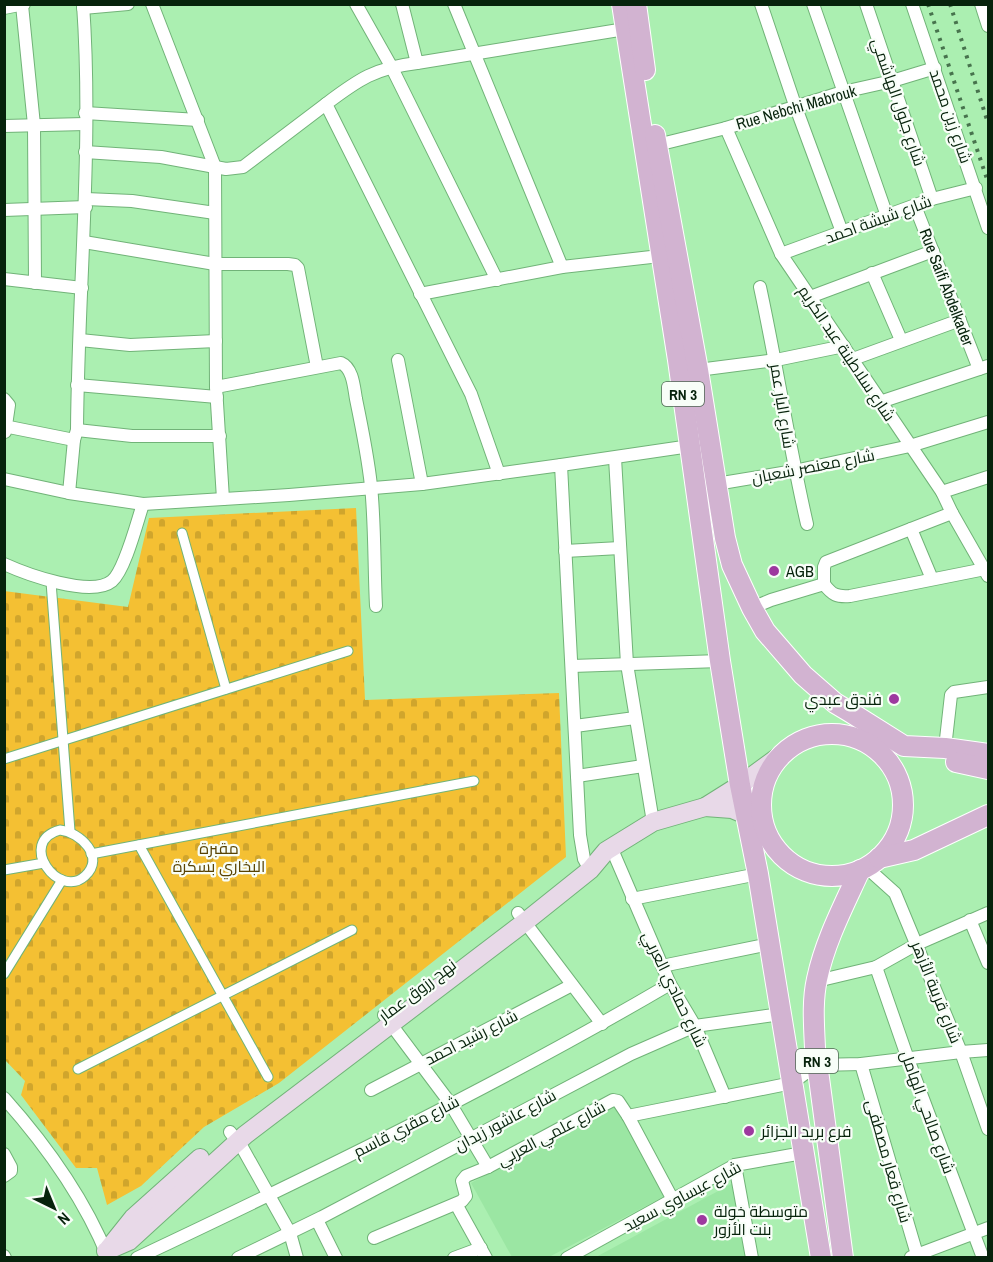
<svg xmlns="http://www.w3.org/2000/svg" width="993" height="1262" font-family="'Archivo Narrow',Cairo,sans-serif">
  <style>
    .built { fill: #9be6a3 }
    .cemetery { fill: url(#cemetery-stones) }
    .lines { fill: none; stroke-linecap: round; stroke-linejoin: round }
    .pedestrian-casing { stroke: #71b378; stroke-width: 11 }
    .minor-casing { stroke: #71b378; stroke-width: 14 }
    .secondary-casing { stroke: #71b378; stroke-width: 20 }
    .primary-casing { stroke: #fff; stroke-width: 22 }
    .pedestrian { stroke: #fff; stroke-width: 9 }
    .minor { stroke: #fff; stroke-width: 12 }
    .secondary { stroke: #e8d9e8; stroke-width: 18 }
    .primary { stroke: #d2b3d1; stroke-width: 20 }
    .rail { stroke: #47734d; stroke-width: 4; stroke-dasharray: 3 6; stroke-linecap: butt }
    .poi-dot { fill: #9d399f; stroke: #f8fef8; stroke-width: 2 }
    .labels { text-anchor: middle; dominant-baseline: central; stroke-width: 4.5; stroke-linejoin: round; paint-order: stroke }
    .shield { fill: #f8fef8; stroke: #4f6553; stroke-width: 1.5 }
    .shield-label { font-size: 15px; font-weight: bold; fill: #07230c }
    .street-label { font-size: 16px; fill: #07230c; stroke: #f8fef8 }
    .poi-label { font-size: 16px; fill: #07230c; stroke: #f8fef8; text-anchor: start }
    .park-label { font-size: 16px; fill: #594303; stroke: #f8fef8 }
  </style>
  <defs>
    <pattern id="cemetery-stones" width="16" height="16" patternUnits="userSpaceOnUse" patternTransform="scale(1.5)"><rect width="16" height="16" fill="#f4c033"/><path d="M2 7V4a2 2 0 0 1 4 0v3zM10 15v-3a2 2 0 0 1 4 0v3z" fill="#d0a52c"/></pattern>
  </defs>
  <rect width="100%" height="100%" fill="#abefb1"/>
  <!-- built -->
  <g class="built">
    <path d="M617,1105L665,1196L549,1257H512L471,1183Z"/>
    <path d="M733,1183L746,1257H596Z"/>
  </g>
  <!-- cemetery -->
  <path class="cemetery" d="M356,508L365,700L559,693L566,857L279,1083L204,1127L141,1186L107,1205L97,1168H76L21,1095L25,1081L5,1060L4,591L128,607L149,518Z"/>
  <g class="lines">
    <!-- pedestrian casing -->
    <g class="pedestrian-casing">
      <g id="pedestrian">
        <path d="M182,533L226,689"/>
        <path d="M51,582L70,831"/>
        <path d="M4,759L348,651"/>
        <path d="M60,830C80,832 106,857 85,876C59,900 16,842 60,830Z"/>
        <path d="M139,845L268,1077"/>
        <path d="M91,854L474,781"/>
        <path d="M4,870L44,863"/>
        <path d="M4,974L62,880"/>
        <path d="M78,1069L352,930"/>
      </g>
    </g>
    <!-- minor casing -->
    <g class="minor-casing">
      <g id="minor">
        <path d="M152,4L215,167L216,387"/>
        <path d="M356,4L391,66L497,280"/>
        <path d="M402,4L417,63L625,29"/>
        <path d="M454,4L562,267"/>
        <path d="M761,4L795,105L842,232"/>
        <path d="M813,4L887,216"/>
        <path d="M866,4L932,199"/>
        <path d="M912,4L988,228"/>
        <path d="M981,4L988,26"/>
        <path d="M22,5L34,125L35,283"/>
        <path d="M4,8L24,4"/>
        <path d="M83,8L128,4"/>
        <path d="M417,63C375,68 359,79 326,104L471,394L499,474"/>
        <path d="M85,113L198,120"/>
        <path d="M4,126L85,124"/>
        <path d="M726,128L781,254L942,492L952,513L988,576"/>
        <path d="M657,145L726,128L843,92L892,81L935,68"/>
        <path d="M85,152L161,157L226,169L243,167L326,104"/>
        <path d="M86,199L132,201L215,213"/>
        <path d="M915,206L979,369"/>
        <path d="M4,210L86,207"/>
        <path d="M84,242L215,264H288L295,265L298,268L317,367"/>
        <path d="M781,254L932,199L976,188"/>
        <path d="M872,273L901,340"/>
        <path d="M4,279L82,288"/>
        <path d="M760,287C777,366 789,446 807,524"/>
        <path d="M420,294L562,267L660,256"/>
        <path d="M810,297L933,251"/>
        <path d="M80,340L130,345L216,341"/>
        <path d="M853,359L960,320"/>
        <path d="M398,360L422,484"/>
        <path d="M698,370L776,360L844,346"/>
        <path d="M77,385L217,397"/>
        <path d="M4,399L9,405L5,432"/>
        <path d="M880,402L988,366"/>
        <path d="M4,426L74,440"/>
        <path d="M77,430L132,436H220"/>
        <path d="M615,458L627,664L653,822"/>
        <path d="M561,465L690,446"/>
        <path d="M4,479L69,493L143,504L289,495L422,484L561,465L580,835L584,859L590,870"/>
        <path d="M716,484L794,471L910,446L988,422"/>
        <path d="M942,492L988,477"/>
        <path d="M69,493L74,440L77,430C78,288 93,146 83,4"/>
        <path d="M223,499L216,387L341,363C353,368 354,388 356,399C362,428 368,457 371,486C375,525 374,566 376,606"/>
        <path d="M911,529L932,579"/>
        <path d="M565,551L620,548"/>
        <path d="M4,564C26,574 91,598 112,581C125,570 137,522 143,504"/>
        <path d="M824,584V567L826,562L952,513"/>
        <path d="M752,608L771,600L824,584C832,595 837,597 850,596L985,569"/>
        <path d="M572,666L720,661"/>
        <path d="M575,726L635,718"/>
        <path d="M945,748L951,695L954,692L988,687"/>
        <path d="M577,776L643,766"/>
        <path d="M611,847L670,984L695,1026L725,1097"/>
        <path d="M866,867L895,893L961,1052L988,1129"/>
        <path d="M632,899L758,874"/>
        <path d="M518,913L602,1024"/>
        <path d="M970,920L988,963"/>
        <path d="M662,966L769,944"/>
        <path d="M876,967L908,1059L983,1258"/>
        <path d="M817,981L876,967L917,944L988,913"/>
        <path d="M384,1015L450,1103L488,1167"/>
        <path d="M861,1064L918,1258"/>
        <path d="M371,1090L572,985"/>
        <path d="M4,1098C46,1145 84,1198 108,1257"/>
        <path d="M628,1116L673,1200"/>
        <path d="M230,1132L243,1149L290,1233L297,1258"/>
        <path d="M4,1154L11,1167V1171L4,1176"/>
        <path d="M735,1165L752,1258"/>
        <path d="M456,1204L486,1258"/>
        <path d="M317,1220L336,1258"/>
        <path d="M374,1238L462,1201L466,1196L462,1181L466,1176L488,1167L613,1100L618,1101L628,1116L792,1083L817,1065L861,1064L961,1052L988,1050"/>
        <path d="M4,1256L5,1258"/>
        <path d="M911,1257L988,1228"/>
        <path d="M137,1258C317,1173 498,1085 670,984"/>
        <path d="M238,1258L322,1217L631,1054L695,1026L781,1014"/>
        <path d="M454,1258L481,1248"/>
        <path d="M567,1258L735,1165L803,1153"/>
      </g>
    </g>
    <!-- secondary casing -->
    <g class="secondary-casing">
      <g id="secondary">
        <path d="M705,807L732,809L763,822"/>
        <path d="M109,1248L133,1218L200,1158"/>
        <path d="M106,1251L129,1241L245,1135L525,922L590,870L606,851L653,822L705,807L740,785L789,749"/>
      </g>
    </g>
    <!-- primary casing -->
    <g class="primary-casing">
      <g id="primary">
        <path d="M622,4L678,360L720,661L740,785L758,874L821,1258"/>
        <path d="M636,4L645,70"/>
        <path d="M655,135L698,370L725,538L732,565L752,608L765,631L803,675L835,703L850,712L904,746L945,748L988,754"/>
        <circle cx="832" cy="805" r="71"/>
        <path d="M956,762L988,769"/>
        <path d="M879,858L914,850L988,815"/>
        <path d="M843,1258L815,1048C814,1025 812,1001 817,979C825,941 844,905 860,870"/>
      </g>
    </g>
    <!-- pedestrian -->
    <use href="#pedestrian" class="pedestrian"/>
    <!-- minor -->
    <use href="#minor" class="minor"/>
    <!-- secondary -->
    <use href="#secondary" class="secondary"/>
    <!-- primary -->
    <use href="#primary" class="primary"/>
    <!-- rail -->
    <g class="rail">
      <path d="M928,4L988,182"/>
      <path d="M950,4L988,123"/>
    </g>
  </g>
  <!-- markers -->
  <g class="poi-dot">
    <circle cx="774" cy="571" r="6"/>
    <circle cx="894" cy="699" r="6"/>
    <circle cx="749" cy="1131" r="6"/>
    <circle cx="702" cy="1220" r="6"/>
  </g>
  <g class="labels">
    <!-- shield labels -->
    <g class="shield">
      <rect x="662" y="382" width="42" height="24" rx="4.5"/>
      <rect x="796" y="1049" width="42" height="24" rx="4.5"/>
    </g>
    <g class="shield-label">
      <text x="683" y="394">RN 3</text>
      <text x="817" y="1061">RN 3</text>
    </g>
    <!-- street labels -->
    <g class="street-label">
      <text transform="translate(899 102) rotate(71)">شارع جلول الهاشمي</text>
      <text transform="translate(796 107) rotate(-16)">Rue Nebchi Mabrouk</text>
      <text transform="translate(951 116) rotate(71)">شارع زين محمد</text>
      <text transform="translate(878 219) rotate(-20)">شارع شيشة احمد</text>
      <text transform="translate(947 287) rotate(69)">Rue Saifi Abdelkader</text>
      <text transform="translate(847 353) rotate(56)">شارع سلاطينة عبد الكريم</text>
      <text transform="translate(783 406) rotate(81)">شارع البار عمر</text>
      <text transform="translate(813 466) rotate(-11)">شارع معنصر شعبان</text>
      <text transform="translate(675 989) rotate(64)">شارع حمادي العربي</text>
      <text transform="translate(417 990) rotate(-37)">نهج رزوق عمار</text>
      <text transform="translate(937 992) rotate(68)">شارع قريبة الأزهر</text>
      <text transform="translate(471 1037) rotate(-27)">شارع رشيد احمد</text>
      <text transform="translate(928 1112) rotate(70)">شارع صالحي الهامل</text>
      <text transform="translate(505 1120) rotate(-28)">شارع عاشور زيدان</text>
      <text transform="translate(406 1126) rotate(-27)">شارع مقري قاسم</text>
      <text transform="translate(551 1133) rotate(-28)">شارع علمي العربي</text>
      <text transform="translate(889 1161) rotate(74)">شارع قعار مصطفى</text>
      <text transform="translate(682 1196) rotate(-28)">شارع عيساوي سعيد</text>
    </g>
    <!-- poi labels -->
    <g class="poi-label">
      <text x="786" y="571">AGB</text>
      <text x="882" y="699" text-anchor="end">فندق عبدي</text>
      <text x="761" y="1131">فرع بريد الجزائر</text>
      <text x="714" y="1211">متوسطة خولة<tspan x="714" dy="18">بنت الأزور</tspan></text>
    </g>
    <!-- park labels -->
    <g class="park-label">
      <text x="219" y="848">مقبرة<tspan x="219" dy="18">البخاري بسكرة</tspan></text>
    </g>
  </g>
  <!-- border -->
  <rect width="993" height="1262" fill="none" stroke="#07230c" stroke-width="12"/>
  <!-- north arrow -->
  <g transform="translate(54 1208) rotate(137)" stroke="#f8fef8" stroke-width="4.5" paint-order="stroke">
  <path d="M0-4.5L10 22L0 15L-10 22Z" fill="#07230c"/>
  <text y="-9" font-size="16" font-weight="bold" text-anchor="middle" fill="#07230c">N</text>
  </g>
</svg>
